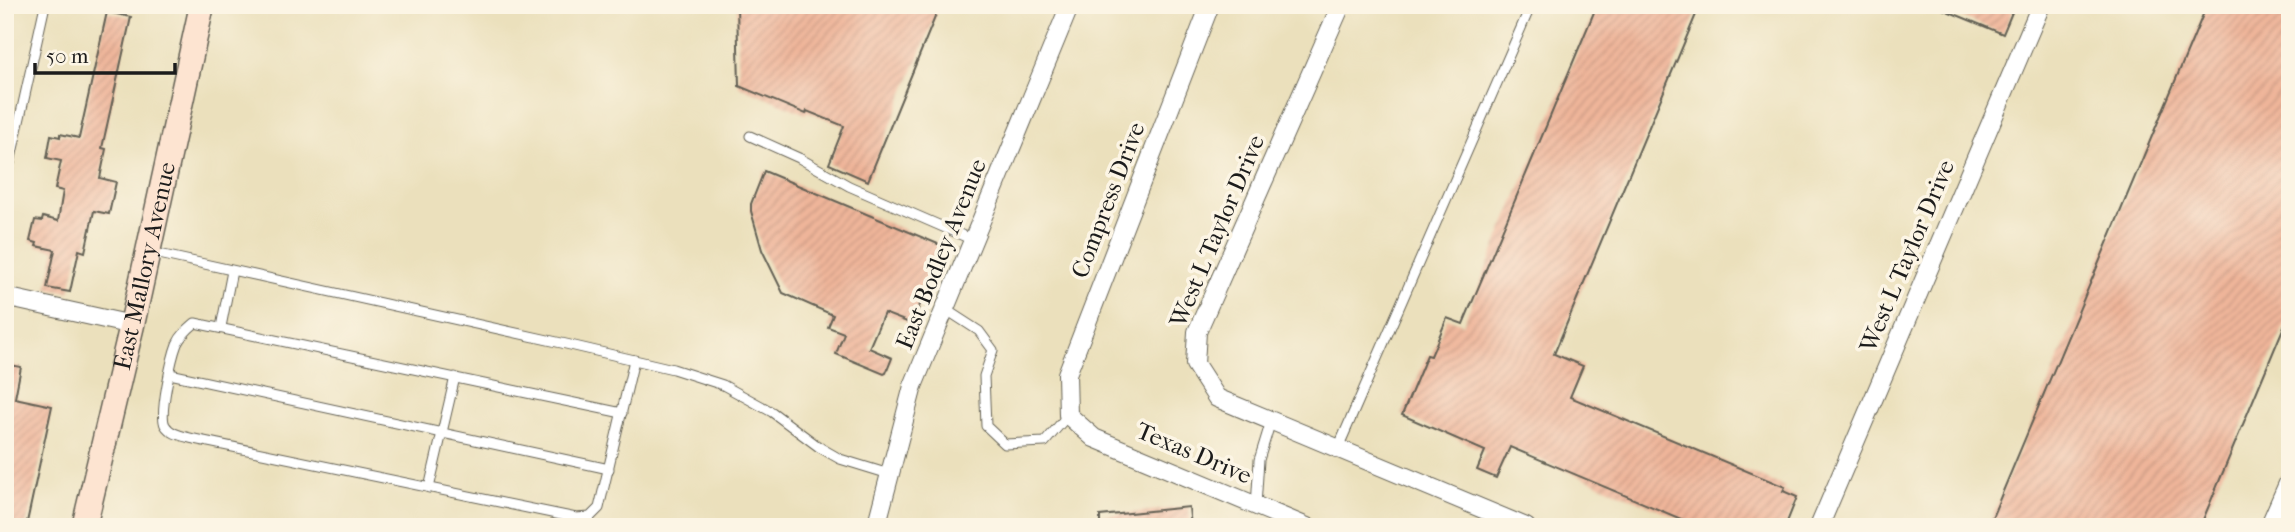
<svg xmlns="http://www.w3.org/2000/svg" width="2295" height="532" font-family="'IM FELL French Canon',serif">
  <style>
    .building { fill: url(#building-hatch) }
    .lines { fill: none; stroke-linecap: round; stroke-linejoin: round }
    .service-casing { stroke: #646154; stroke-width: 11 }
    .minor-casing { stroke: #646154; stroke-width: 20 }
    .secondary-casing { stroke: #646154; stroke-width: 27 }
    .service { stroke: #fff; stroke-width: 9 }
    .minor { stroke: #fff; stroke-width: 18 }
    .secondary { stroke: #fde4d1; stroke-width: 24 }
    .labels { text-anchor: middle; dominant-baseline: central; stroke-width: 7; stroke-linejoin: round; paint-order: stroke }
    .street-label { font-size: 24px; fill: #1c1c1c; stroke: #fcf5e5 }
  </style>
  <defs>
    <pattern id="building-hatch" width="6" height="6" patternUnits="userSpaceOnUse" patternTransform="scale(1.75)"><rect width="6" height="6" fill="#efb59a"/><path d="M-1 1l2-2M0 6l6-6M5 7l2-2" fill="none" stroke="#cc9b84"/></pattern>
  </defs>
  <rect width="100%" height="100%" fill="#fcf5e5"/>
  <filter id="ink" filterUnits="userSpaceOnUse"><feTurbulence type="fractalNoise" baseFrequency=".0143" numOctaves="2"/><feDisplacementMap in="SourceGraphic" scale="14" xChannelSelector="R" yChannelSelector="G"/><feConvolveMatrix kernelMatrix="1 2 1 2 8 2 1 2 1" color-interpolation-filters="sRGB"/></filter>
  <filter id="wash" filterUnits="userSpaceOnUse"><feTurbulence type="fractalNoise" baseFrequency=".00686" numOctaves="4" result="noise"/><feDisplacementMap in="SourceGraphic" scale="28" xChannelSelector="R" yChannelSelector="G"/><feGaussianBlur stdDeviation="1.57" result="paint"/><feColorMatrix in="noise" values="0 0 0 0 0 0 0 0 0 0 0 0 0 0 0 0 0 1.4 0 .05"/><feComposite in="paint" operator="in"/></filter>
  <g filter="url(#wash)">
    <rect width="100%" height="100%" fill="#ebe0bc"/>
    <g id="blocks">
      <!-- building -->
      <g class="building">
        <path d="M737,5H940L868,181L829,164L844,126L807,111L806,114L739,86Z"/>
        <path d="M1597,5H1700L1554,354L1583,366L1570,397L1785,487L1783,491L1797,497L1785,527H1700L1510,447L1496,478L1477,470L1485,451L1402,415L1427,355L1431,356L1447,318L1463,324Z"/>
        <path d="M2015,5L2003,34L1935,6V5Z"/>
        <path d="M2207,5H2290V312L2200,527H1988Z"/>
        <path d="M107,12L131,17L102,148L106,149L100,178L116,182L109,214L94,211L85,252L79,250L70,292L47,288L55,250L36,246L37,243L30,241L35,220L42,221L43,217L58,221L63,191L55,189L61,161L47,158L51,135L60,137V134L79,138Z"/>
        <path d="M764,171L950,249L936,282L930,280L912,324L884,313L869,348L892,358L886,373L884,374L836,354L844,333L828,327L833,315L783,293L762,250L751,211V204Z"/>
        <path d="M5,364L21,367L15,398L52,406L26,527L5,522Z"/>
        <path d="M1189,507L1191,527H1100V516Z"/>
      </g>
    </g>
  </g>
  <g filter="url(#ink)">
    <use href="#blocks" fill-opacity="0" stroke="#646154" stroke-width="2"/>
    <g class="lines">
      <!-- service casing -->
      <g class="service-casing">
        <g id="service">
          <path d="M750,136L799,158L849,186L973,240"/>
          <path d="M5,185L45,5"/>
          <path d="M150,252L566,344L673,369L723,385L772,412L819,447L840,459L889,474"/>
          <path d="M945,309L979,331L993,350L984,376L986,426L1005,444L1045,442L1068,415"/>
          <path d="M221,327L232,271"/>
          <path d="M170,374L609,469"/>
          <path d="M622,413L195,323C188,329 181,335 177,344C172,357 159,414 165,425C171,435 184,436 194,439L576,518L590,517L599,508L634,360"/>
          <path d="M1338,448L1531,5"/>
          <path d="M429,488L455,377"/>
          <path d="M1256,506L1259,460L1271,421"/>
        </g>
      </g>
      <!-- minor casing -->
      <g class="minor-casing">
        <g id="minor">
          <path d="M1210,5L1067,374L1068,415L1094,438L1307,527"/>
          <path d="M1341,5L1197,332L1195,364L1217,398L1526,527"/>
          <path d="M5,297L132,325"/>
          <path d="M876,527L913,386L1070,5"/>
          <path d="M1819,527L2041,5"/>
          <path d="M2269,527L2290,479"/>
        </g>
      </g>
      <!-- secondary casing -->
      <g class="secondary-casing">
        <g id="secondary">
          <path id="s1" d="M84,527L132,325L202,5"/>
        </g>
      </g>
      <!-- service -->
      <use href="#service" class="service"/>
      <!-- minor -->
      <use href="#minor" class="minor"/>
      <!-- secondary -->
      <use href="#secondary" class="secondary"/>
    </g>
  </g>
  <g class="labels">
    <!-- street labels -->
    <g class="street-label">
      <text transform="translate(1108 200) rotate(-69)">Compress Drive</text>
      <text transform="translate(1217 231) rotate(-67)">West L Taylor Drive</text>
      <text transform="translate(941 254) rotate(-68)">East Bodley Avenue</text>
      <text transform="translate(1907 256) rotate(-67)">West L Taylor Drive</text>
      <text stroke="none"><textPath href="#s1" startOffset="268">East Mallory Avenue</textPath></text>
      <text transform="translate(1194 453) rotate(23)">Texas Drive</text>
    </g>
  </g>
  <!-- margin -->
  <rect width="2295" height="532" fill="none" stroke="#fcf5e5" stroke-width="28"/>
  <!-- scale -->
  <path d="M35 63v10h140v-10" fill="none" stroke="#1c1c1c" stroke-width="3.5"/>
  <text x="46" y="63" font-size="21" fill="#1c1c1c" stroke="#fcf5e5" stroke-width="5" paint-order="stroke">50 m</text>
</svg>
